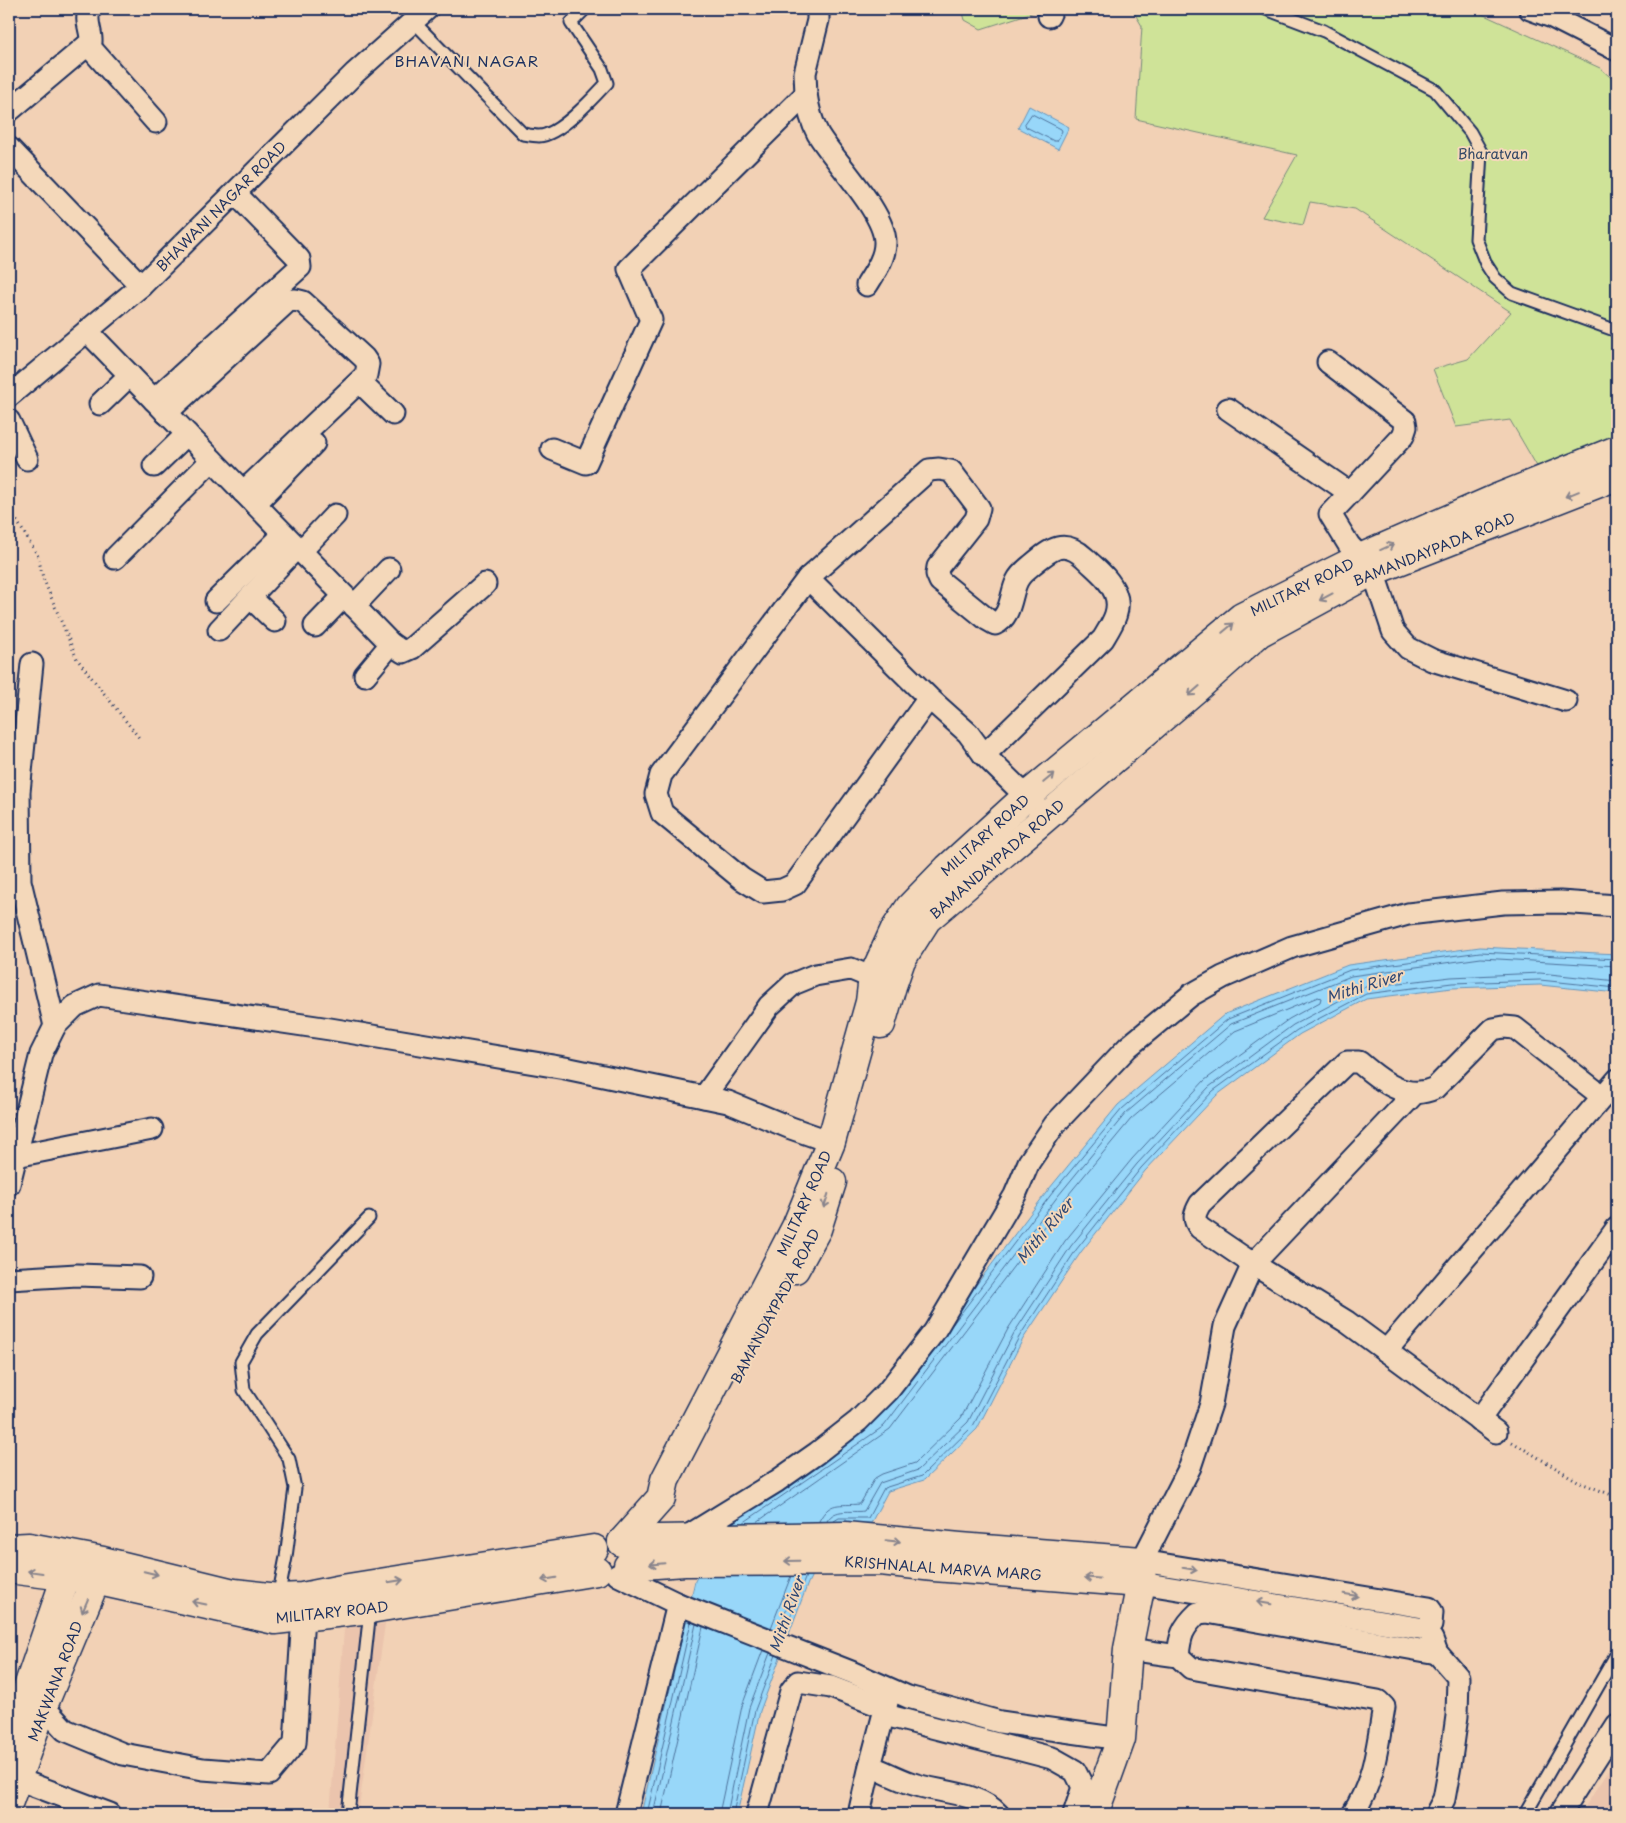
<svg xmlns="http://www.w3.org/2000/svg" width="1626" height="1823" font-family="'Playpen Sans',sans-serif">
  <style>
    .built { fill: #ebc4ad }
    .green { fill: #cfe398; stroke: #75897b }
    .water { fill: #98d7f9; stroke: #6694bb }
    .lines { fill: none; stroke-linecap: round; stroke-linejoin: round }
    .shore { stroke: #4d729c; stroke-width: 1 }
    .lane-casing { stroke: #1b2f5e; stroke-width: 15 }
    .street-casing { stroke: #1b2f5e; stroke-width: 25 }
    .secondary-casing { stroke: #1b2f5e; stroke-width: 31 }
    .path { stroke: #1b2f5e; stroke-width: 3; stroke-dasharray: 1 4; stroke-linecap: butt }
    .lane { stroke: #f4d8ba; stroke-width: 11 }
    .street { stroke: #f4d8ba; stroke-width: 21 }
    .secondary { stroke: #f4d8ba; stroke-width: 28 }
    .oneway { stroke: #88848c }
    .labels { text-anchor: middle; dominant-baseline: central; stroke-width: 4; stroke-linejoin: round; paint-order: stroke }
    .park-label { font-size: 14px; fill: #364a67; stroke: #f4d8ba }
    .street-label { font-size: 14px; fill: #1b2f5e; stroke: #f4d8ba }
    .neighbourhood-label { font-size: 15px; letter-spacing: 1px; fill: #1b2f5e; stroke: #f4d8ba }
    .water-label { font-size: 15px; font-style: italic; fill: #2e4875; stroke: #f4d8ba }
  </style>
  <rect width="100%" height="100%" fill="#f2d1b5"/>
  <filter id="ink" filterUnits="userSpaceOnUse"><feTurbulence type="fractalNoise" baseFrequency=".02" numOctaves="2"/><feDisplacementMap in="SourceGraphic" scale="10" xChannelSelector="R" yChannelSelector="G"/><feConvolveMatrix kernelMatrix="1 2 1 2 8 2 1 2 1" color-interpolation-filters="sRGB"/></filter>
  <g filter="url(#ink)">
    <!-- built -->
    <g class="built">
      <path d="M368,1624H385L358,1814H330L344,1629Z"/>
      <path d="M1617,1759V1814H1580Z"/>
    </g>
    <!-- green -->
    <g class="green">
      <path d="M962,9H1039L1040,10L981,29L965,20Z"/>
      <path d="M1132,9H1471L1600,68L1617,83V438L1542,475L1510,420L1456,427L1433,369L1468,359L1511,312L1355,209L1310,202L1303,225L1262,217L1297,155L1136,119L1142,26Z"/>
    </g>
    <!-- water -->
    <g class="water">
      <path d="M1029,106L1069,127L1058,149L1018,128Z"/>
      <path d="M1480,947L1617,954V993L1540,985L1452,988L1366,999L1300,1034L1217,1095L1145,1171L1081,1252L1023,1339L977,1429L924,1480L888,1491L871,1523H839L808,1583L760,1711L737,1814H641L695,1581L728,1519L876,1417L1049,1189L1118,1105L1225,1014L1348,965Z"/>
    </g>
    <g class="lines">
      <!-- shore -->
      <g class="shore">
        <path d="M1032,114L1061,129L1062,131L1057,141H1054L1026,127L1025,124Z"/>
        <path d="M952,1325L1053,1192L1122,1109L1228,1019L1350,970L1480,952L1617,959"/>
        <path d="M827,1521C835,1507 851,1513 864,1511L880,1483L918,1470L968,1422L1014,1333L1071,1246L1137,1164L1209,1087L1293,1025L1365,987L1451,977L1540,973L1617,981"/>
        <path d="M834,1521L839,1518H868L884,1488L922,1476L973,1426L1019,1337L1076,1250L1141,1168L1213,1091L1297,1030L1366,994L1452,983L1540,980L1617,988"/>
        <path d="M757,1522L890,1429L1064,1200L1131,1119L1235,1031L1318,997L1321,998L1320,1002L1289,1019L1205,1080L1132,1159L1065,1241L1008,1329L961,1418L915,1463L882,1474L875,1478L860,1504C839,1506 830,1500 819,1521"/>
        <path d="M743,1523L884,1426L1058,1196L1126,1113L1231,1024L1351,976L1481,958L1617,966"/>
        <path d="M771,1628L791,1576"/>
        <path d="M778,1631L799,1576"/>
        <path d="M784,1633L806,1576"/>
        <path d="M647,1814L691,1622"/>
        <path d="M653,1814L696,1624"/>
        <path d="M661,1814L703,1627"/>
        <path d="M719,1814L742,1706L763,1650"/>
        <path d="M727,1814L749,1708L770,1653"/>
        <path d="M733,1814L755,1710L776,1655"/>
      </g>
      <!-- lane casing -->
      <g class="lane-casing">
        <g id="lane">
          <path d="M1266,9L1324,31L1435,90L1470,132L1481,152L1476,239L1486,264L1495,278L1512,293L1617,331"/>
          <path d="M413,21L523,134C529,135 534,136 539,136C560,135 593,98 607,83L602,69L571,23L585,9"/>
          <path d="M278,1598L286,1557L295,1488L289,1459L244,1390L241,1362L257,1334L369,1218"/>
          <path d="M348,1814L370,1610"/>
          <path d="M1525,1814L1617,1653"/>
        </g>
      </g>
      <!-- street casing -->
      <g class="street-casing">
        <g id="street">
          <path d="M1530,9L1552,17L1617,50"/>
          <path d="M1049,16L1052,9"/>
          <path d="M88,45L156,122"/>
          <path d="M806,94C808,108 811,121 818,134C834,161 886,213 885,243C885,258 875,272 867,285"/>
          <path d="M9,111L91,42C92,31 84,20 90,9"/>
          <path d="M9,148L141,286"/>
          <path d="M87,331L391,644L403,652L412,648L485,584"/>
          <path d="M1328,362L1405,421L1406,427L1403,436L1350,493"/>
          <path d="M367,389L393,414"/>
          <path d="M9,396L141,286L355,73L427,9"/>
          <path d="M154,400L300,267L299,259L235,193"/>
          <path d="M100,404L130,375"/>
          <path d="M1228,409L1350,493L1330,514L1349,545L1373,571L1393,631L1408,648L1432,660L1566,701"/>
          <path d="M166,413L288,301L295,300L303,302L364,358L368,364L366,375L243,492"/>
          <path d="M9,421L27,459"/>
          <path d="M552,449L586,463L651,320L629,269L806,94L805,73L818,20V9"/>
          <path d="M154,466L187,434"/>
          <path d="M255,504L314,443"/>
          <path d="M301,551L335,515"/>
          <path d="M115,558L212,460"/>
          <path d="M808,578L929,470L939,469L951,471L979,508L976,519L938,567L937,574L940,581L988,620L995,624C1012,616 1010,595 1017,581C1020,574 1027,569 1033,564C1051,549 1064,538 1085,558C1096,569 1109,578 1115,593C1122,610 1112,624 1103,639L984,755"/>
          <path d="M250,597L275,621"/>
          <path d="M216,601L284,534"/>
          <path d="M354,606L389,569"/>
          <path d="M315,626L344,596"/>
          <path d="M219,630L297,547"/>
          <path d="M32,664L19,792L20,881L55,1026"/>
          <path d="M365,675L391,644"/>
          <path d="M929,698L795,884L782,890L763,892L742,879L662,813L656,794L661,775L808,578L929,698L968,733L984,755L1046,816"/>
          <path d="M1414,1094L1253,1264L1347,1322L1496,1432"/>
          <path d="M704,1097L769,1006L793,984L815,975L851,969L885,983"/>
          <path d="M16,1156L152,1129"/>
          <path d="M9,1184L41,1054L55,1026L75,1006L99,995L330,1029L565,1068L728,1102L791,1128L831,1142"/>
          <path d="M9,1279L77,1275L140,1277"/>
          <path d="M1386,1351L1617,1080"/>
          <path d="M1479,1420L1617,1228"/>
          <path d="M683,1539L777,1481L817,1453L858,1421L888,1391L934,1332L1015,1195L1029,1162L1055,1124L1128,1047L1191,995L1223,977L1292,947L1408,914L1503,903L1560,902L1617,906"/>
          <path d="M618,1575L678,1604L851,1672L908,1697L1000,1722L1121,1739"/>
          <path d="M1141,1583L1425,1629L1431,1625L1432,1612L1429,1608L1142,1561L1190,1467L1211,1404L1225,1326L1253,1264L1200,1228C1192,1219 1195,1213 1200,1204L1347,1062H1359C1380,1080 1406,1102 1435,1088L1493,1029L1504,1027L1515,1028L1603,1097"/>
          <path d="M1432,1639L1437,1653L1458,1677L1457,1716L1450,1766L1444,1799L1436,1814"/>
          <path d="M1128,1649L1178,1656L1191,1668L1378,1701L1384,1707C1377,1747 1375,1779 1353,1814"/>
          <path d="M1178,1656C1180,1636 1182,1628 1198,1613L1207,1612L1437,1653"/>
          <path d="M31,1701L43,1706L65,1730L123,1754L203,1769L269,1774L295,1743L303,1616L302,1603"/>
          <path d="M887,1702L870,1766C883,1771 896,1778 910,1783C938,1793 977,1791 998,1814"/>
          <path d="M885,1715L1052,1758L1075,1771L1083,1787L1074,1814"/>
          <path d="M9,1776L110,1814"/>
          <path d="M626,1814L678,1604"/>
          <path d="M757,1814L791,1691L798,1682L831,1687L886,1708"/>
          <path d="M859,1814L870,1766"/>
          <path d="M1560,1814L1617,1725"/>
        </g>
      </g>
      <!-- secondary casing -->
      <g class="secondary-casing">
        <g id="secondary">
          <path d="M881,1024L892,986L901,960L927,919L1198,687L1259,633L1373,571L1617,476"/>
          <path d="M795,1269L817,1229L832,1182"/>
          <path d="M622,1542L661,1498L665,1480L796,1227L831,1142L870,1002L873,977L894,931L910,907L948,868L1027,796L1242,617L1360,558L1495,499L1617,450"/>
          <path d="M622,1542L658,1539L845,1536L960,1547L1142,1561L1141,1583L1128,1649L1121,1739L1094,1814"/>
          <path d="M9,1548L29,1547L103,1561L234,1593L278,1598L302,1597L342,1589L594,1549"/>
          <path d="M628,1566L685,1562L881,1561L934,1567L1141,1583"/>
          <path d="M9,1569L95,1580L275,1620L370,1609L597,1571"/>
          <path d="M9,1742L72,1559"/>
          <path d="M9,1801L43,1706L102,1565"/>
        </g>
      </g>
      <!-- path -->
      <g class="path">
        <path d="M9,508L38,556L43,578L77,659L140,739"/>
        <path d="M1512,1442L1581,1483L1617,1497"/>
      </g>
      <!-- lane -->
      <use href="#lane" class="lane"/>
      <!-- street -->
      <use href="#street" class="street"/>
      <!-- secondary -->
      <use href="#secondary" class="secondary"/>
    </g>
    <!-- one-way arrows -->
    <defs><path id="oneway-shaft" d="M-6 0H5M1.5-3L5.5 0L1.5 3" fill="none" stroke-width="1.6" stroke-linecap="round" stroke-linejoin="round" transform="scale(1.25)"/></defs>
    <g class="oneway">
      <use href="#oneway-shaft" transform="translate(1572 494) rotate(158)"/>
      <use href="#oneway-shaft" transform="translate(1387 547) rotate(-24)"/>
      <use href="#oneway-shaft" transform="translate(1326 597) rotate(152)"/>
      <use href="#oneway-shaft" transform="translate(1228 628) rotate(-40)"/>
      <use href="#oneway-shaft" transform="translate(1194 691) rotate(139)"/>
      <use href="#oneway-shaft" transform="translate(1049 778) rotate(-40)"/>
      <use href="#oneway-shaft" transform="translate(826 1201) rotate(108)"/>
      <use href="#oneway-shaft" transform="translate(893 1541) rotate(6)"/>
      <use href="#oneway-shaft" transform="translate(792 1561) rotate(179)"/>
      <use href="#oneway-shaft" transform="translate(657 1564) rotate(175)"/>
      <use href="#oneway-shaft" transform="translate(1190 1569) rotate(9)"/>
      <use href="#oneway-shaft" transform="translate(35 1572) rotate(-172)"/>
      <use href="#oneway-shaft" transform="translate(151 1573) rotate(14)"/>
      <use href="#oneway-shaft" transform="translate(1092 1578) rotate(-176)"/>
      <use href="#oneway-shaft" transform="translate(549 1579) rotate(170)"/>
      <use href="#oneway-shaft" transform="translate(396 1581) rotate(-9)"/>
      <use href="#oneway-shaft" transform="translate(1351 1595) rotate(9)"/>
      <use href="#oneway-shaft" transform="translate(199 1603) rotate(-168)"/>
      <use href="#oneway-shaft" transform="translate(1264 1603) rotate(-171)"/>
      <use href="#oneway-shaft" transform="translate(85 1606) rotate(113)"/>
    </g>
  </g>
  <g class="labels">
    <!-- park labels -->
    <g class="park-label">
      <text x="1493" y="153">Bharatvan</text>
    </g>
    <!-- street labels -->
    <g class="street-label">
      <text transform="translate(221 206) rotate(-45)">BHAWANI NAGAR ROAD</text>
      <text transform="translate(1434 549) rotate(-22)">BAMANDAYPADA ROAD</text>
      <text transform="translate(1302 587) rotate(-26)">MILITARY ROAD</text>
      <text transform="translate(985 835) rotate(-42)">MILITARY ROAD</text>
      <text transform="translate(997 859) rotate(-41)">BAMANDAYPADA ROAD</text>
      <text transform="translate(804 1203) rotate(-66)">MILITARY ROAD</text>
      <text transform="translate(775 1306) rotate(-62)">BAMANDAYPADA ROAD</text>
      <text transform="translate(943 1568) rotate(4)">KRISHNALAL MARVA MARG</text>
      <text transform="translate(332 1612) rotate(-6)">MILITARY ROAD</text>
      <text transform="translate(55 1681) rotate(-69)">MAKWANA ROAD</text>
    </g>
    <!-- neighbourhood labels -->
    <g class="neighbourhood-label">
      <text x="467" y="60">BHAVANI NAGAR</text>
    </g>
    <!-- water labels -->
    <g class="water-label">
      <text transform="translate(1364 985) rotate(-17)">Mithi River</text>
      <text transform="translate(1044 1230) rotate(-50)">Mithi River</text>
      <text transform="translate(786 1614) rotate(-71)">Mithi River</text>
    </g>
  </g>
  <!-- margin -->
  <rect width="1626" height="1823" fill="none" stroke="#f4d8ba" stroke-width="30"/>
  <rect x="15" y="15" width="1596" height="1793" fill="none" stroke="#1b2f5e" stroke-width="2" filter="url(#ink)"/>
</svg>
